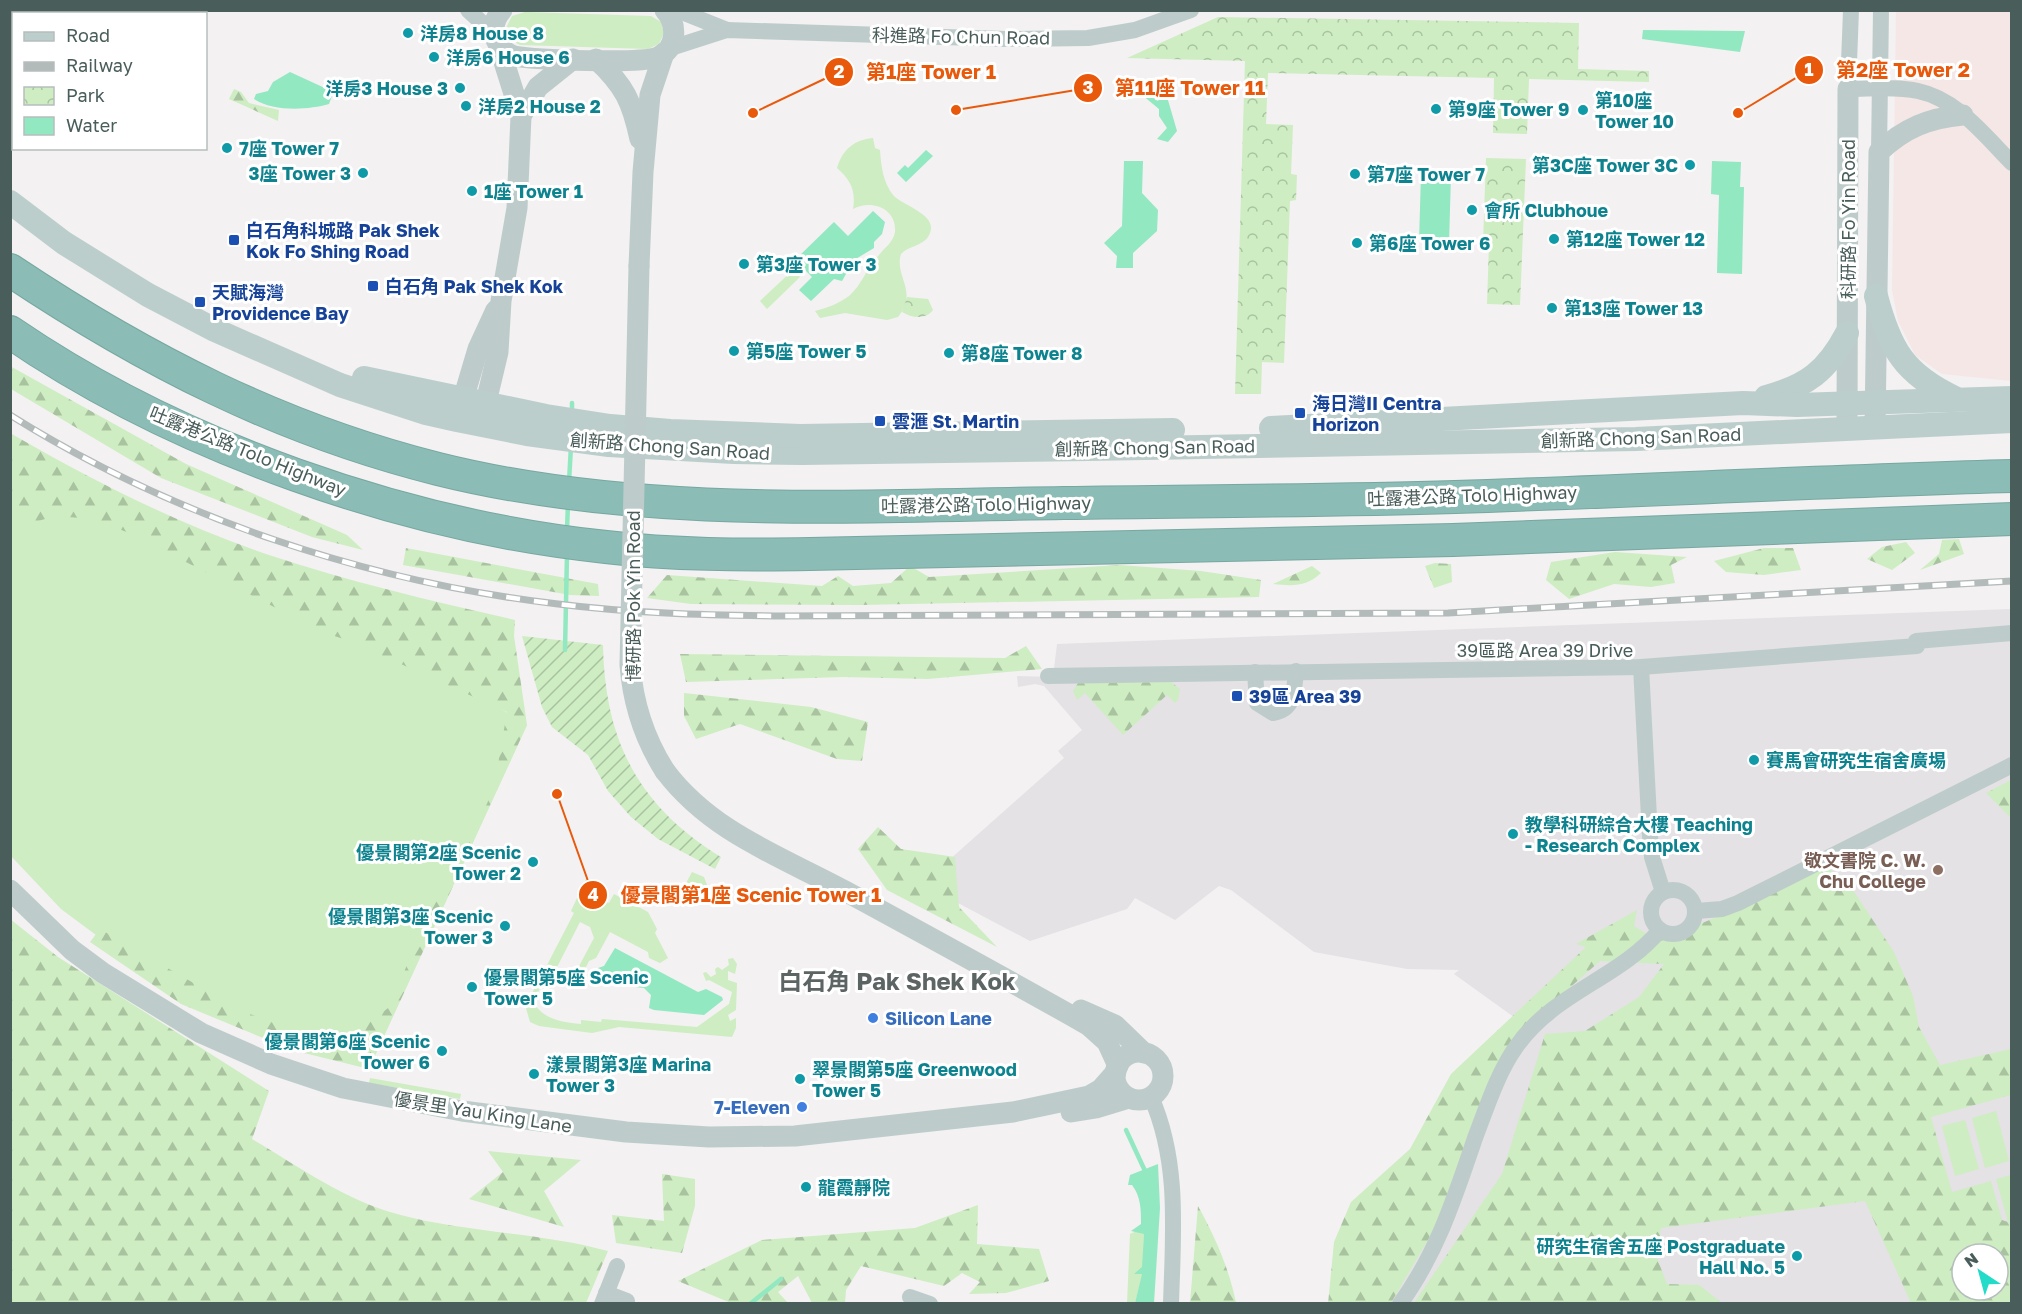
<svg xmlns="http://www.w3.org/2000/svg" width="2022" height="1314" font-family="'Golos Text','Noto Sans TC',sans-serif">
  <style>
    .commercial { fill: #f5e7e6 }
    .education { fill: #e4e2e4; fill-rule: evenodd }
    .grass { fill: #ceedc2 }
    .forest { fill: url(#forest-firs); fill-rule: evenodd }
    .park { fill: url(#park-crowns) }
    .garden { fill: url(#garden-furrows) }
    .water { fill: #92e8c1 }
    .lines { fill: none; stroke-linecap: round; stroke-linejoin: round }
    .stream { stroke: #92e8c1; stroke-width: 4.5 }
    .motorway-casing { stroke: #76a8a1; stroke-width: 34 }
    .minor { stroke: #bdccca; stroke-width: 16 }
    .tertiary { stroke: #bdccca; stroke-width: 21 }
    .secondary { stroke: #bbcecb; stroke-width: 24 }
    .motorway { stroke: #8bbcb5; stroke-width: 32 }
    .rail-casing { stroke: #b3baba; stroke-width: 7 }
    .rail { stroke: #fff; stroke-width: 4.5; stroke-dasharray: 14; stroke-linecap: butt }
    .tertiary-bridge { stroke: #bdccca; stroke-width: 21 }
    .culture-dot { fill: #0f9aa8; stroke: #fff; stroke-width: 2 }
    .transit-dot { fill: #1a4fb4; stroke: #fff; stroke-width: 2 }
    .education-dot { fill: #8d6e63; stroke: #fff; stroke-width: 2 }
    .shop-dot { fill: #3f7fe0; stroke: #fff; stroke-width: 2 }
    .labels { text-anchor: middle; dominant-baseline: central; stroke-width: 6; stroke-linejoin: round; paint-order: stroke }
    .culture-label { font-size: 18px; font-weight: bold; fill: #0d838f; stroke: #fff; text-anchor: start }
    .street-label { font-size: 18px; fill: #495d5a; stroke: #fff }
    .transit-label { font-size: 18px; font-weight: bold; fill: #164399; stroke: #fff; text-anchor: start }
    .education-label { font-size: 18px; font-weight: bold; fill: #785e54; stroke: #fff; text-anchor: end }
    .shop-label { font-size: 18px; font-weight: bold; fill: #366cbe; stroke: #fff; text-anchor: start }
    .district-label { font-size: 24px; font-weight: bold; fill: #5d6564; stroke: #fff }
    .leader { fill: none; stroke: #e8590c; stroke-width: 2 }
    .callout-dot { fill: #e8590c; stroke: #fff; stroke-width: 2 }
    .mark-label { font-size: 18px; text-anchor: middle; font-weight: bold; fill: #fff }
    .callout-label { font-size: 20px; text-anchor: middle; font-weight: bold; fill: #e8590c; stroke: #fff; stroke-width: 6; stroke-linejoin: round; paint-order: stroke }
  </style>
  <defs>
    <pattern id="forest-firs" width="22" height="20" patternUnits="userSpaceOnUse" patternTransform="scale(1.5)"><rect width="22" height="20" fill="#ceedc2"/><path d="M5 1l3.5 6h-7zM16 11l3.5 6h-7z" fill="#a9c3a1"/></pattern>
    <pattern id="park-crowns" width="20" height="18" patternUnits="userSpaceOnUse" patternTransform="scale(1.5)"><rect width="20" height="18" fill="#ceedc2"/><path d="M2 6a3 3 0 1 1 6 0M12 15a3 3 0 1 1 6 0" fill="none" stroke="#a9c3a1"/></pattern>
    <pattern id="garden-furrows" width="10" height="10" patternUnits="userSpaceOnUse" patternTransform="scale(1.5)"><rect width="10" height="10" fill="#ceedc2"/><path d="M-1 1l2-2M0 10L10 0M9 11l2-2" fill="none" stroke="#a9c3a1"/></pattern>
  </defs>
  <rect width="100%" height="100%" fill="#f3f1f2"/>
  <!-- commercial -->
  <path class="commercial" d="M1896,11H2011V381L1942,374L1915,355L1898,321L1892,290Z"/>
  <!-- education -->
  <path class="education" d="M2011,609V1303H1363L1518,1020L1454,974L1459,970L1407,969L1314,952L1231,890L1219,886L1175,920L1135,898L1127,909L1030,941L922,884L1064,758L1058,751L1082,730L1044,686L1035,684L1018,687L1017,676L1053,677L1057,644ZM1962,1254H1998V1290H1962Z"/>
  <!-- grass -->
  <g class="grass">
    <path d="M525,12L651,16L661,22L664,33L659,44L648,49L520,45L511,40L506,28L512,16Z"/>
    <path d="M873,138L875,148L880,150C881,166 883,182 893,195C904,207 942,215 928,237C922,246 908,246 901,254C894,277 919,291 898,317L887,320L845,313L820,318L815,311C827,308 838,304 849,296C862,285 867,267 879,255C885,247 893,243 895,232C897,208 871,199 853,209C856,191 851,180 837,168C843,149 854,140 873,138Z"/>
    <path d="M793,270L800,277L767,309L760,301Z"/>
    <path d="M11,451L292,579L527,725L377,1050L352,1057L244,1022L96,935L61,909L11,856Z"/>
    <path d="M692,872L704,877L709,890L698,899L690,895L685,885Z"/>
    <path d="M586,879L593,883L587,894L602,898L601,901L609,903L614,894L648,912L657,929L655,933L668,958L660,963L649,958L648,952L610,932L596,958L589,961L583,973L577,970L594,938L590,927L580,922L554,973L545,969L574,913L571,911Z"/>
    <path d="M733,958L737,964L735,974L728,971V980L737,983L736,1010L728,1015L730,1021L736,1018V1028L732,1037L619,1027L592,1033L539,1026L530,1022L526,1008L538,980L550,979L548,984H542L533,1003C546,1020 560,1022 581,1024V1020L601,1022L602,1019L697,1027L729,1004L732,992L709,980L706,981L703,973L706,972L711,977L716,974L715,969L718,967L722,970L729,965L728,959Z"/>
    <path d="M370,1078L461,1094L460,1099L369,1083Z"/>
    <path d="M1996,1111L2009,1161L1985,1168L1972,1118Z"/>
    <path d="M1965,1120L1979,1169L1955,1176L1942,1126Z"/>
    <path d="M2011,1175V1221L2008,1222L1996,1179Z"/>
    <path d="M1139,1230L1144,1234L1143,1272L1135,1303L1127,1304L1130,1234Z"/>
  </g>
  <!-- forest -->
  <g class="forest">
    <path d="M234,89L241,92L249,103L279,110L278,121L229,99Z"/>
    <path d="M10,366L186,464L347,535L363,550L312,537L161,478L11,389Z"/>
    <path d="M10,433C93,481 178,524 269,555C350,582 432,601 515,620L514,636L527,725L369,1069L292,1050L181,1004L90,942L100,929L242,1011L337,1047L392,1005L409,959L445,881L458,868L494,788L507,712L350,641L325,633L129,533L94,519L55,516L18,527L11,514Z"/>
    <path d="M1959,539L1964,554L1920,570L1939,554L1942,540Z"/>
    <path d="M1906,542L1915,553L1892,570L1867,559L1882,547Z"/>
    <path d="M406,548L598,584L599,596L570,595L403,565Z"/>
    <path d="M1764,548H1793L1801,570L1764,575L1726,572L1714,561Z"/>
    <path d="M1615,552L1687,557L1671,565L1675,583L1651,587L1614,584L1569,599L1546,580L1551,562Z"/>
    <path d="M1435,563L1451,564L1452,582L1434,588L1425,566Z"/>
    <path d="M1120,565L1201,571L1261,580L1259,597L861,605L691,604L647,598L667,575L822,586L838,576L853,586L891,583L910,566L929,577Z"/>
    <path d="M1312,566L1321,573C1306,587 1293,586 1273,584Z"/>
    <path d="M1026,646L1042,669L928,679L843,677L686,682L680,654L1005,658Z"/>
    <path d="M1171,682L1180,689L1178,700L1175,703L1167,695L1123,735L1085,693L1077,700L1073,691L1078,683Z"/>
    <path d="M684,693L811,707L868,722L862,761L837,759L740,724L696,739L684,716Z"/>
    <path d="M2011,780V818L1986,793Z"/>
    <path d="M878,827L901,849L955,857L959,907L997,947L887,890L858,849Z"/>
    <path d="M1826,866L1853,890L1894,952L1913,996L1919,1027L1940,1065L2011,1049V1095L1931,1117L1952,1192L1991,1181L2002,1220L2011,1223V1303H1911L1865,1201L1661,1228L1657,1258L1667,1284L1699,1285L1722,1303H1414L1502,1174L1545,1034L1585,1031L1639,997L1664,964L1600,961L1514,1037L1432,1233L1391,1303L1328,1304L1334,1242L1351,1202L1410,1149L1451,1074L1586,947L1576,944L1637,910L1634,926L1658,941L1744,906ZM1962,1254H1998V1290H1962Z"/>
    <path d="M10,919L58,957L269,1091L252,1139C298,1166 345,1200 397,1214C466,1233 539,1232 608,1251L586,1303H11Z"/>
    <path d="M488,1151L581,1160L544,1191L564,1227L469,1199L503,1172Z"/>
    <path d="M662,1174L695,1179V1206L682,1253L616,1243L612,1215L664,1221Z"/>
    <path d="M978,1205L977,1244L1039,1249L1049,1281L1006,1293L969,1294L980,1282L962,1273L944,1286L861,1266L846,1290L845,1303H812L798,1276L778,1292L788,1303H731L678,1281L762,1240L915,1228Z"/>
    <path d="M1198,1206C1215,1237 1229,1268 1236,1303H1190Z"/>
  </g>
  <!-- park -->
  <g class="park">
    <path d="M1218,17L1579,23L1578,69L1649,71V82L1529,79L1527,134L1493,133L1494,78L1268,73L1266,124L1293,125L1291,174L1297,175L1296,200L1290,201L1284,363L1262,362L1261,394H1235L1245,61L1127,58Z"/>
    <path d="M1486,158L1526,159L1520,305L1487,304L1489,244L1483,243Z"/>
    <path d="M907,297L928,299L933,310C925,320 912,318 902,312Z"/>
  </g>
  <!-- garden -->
  <path class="garden" d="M522,636L603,645C605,741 638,806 721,857L715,869L658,839L631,817L608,791L588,755L552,727L542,707Z"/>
  <!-- water -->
  <g class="water">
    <path d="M1643,30L1745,31L1740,52L1642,39Z"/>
    <path d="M290,72L327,89L332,96L329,104C308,110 274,112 254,99L256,94L268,91L273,82Z"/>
    <path d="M1131,82L1163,83L1177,131L1168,142L1157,139L1167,128L1159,116V109L1130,85Z"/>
    <path d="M926,150L933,156L906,182L897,173L905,165L908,168Z"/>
    <path d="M1124,161H1143L1142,193L1158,210L1157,231L1133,253V268H1116L1117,256L1104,243L1122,226Z"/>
    <path d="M1712,161L1741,162L1740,187H1744L1742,274L1717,273L1719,195L1711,194Z"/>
    <path d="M1421,174L1451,175L1449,243L1419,242Z"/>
    <path d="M873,211L885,222L882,234L874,242V248L854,260L842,281L834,279L811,301L799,290L812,277L795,260L834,222L848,236Z"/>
    <path d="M615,948L698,992L706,989L722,997L723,1000L704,1015L654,1010L649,1008L651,995L644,988L593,982L598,968L604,966Z"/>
    <path d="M1158,1164L1160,1208L1154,1303H1135L1142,1274H1134L1142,1267L1144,1234L1131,1231L1141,1224C1141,1209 1141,1197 1132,1185H1128L1130,1175Z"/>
  </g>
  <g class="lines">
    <!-- stream -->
    <g class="stream">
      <path d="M572,413V403"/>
      <path d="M569,482L571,446"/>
      <path d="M567,530L568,503"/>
      <path d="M565,650L567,554"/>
      <path d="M1126,1130L1146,1173"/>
      <path d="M750,1304L781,1279"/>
    </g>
    <!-- motorway casing -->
    <g class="motorway-casing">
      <g id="motorway">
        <path d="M10,270C145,360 279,429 438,469C638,519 858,506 1064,503C1194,501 1325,501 1455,497C1641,491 1826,481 2012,476"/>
        <path d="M10,332C178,447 404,526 606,547C674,555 742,555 810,554L1453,540L2012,519"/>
      </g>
    </g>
    <!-- minor -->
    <g class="minor">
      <path d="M468,10L493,33"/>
      <path d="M677,10L727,30"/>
      <path d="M1851,10L1848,89C1871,89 1896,86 1918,91C1957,99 1985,136 2012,163"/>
      <path d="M53,14L55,10"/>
      <path d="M668,49L727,30L1006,39L1088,38L1135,30L1191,10"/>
      <path d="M10,60L14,57"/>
      <path d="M1879,152L1881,10"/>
      <path d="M1641,667L1650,836L1652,857L1663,892"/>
      <path d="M1255,672L1257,703L1273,713C1295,710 1294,690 1296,671"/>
      <path d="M1048,676L1641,667L1917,646L1916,641L2012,633"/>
      <circle cx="1673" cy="912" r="22"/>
      <path d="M1696,911L1722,909L1738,903L2012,765"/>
      <path d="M1151,1097C1180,1162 1173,1234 1171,1304"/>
      <path d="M606,1293L627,1301"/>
      <path d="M910,1297L930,1304"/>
      <path d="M602,1304L617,1266"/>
      <path d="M1400,1304C1437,1253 1455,1197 1475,1138C1487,1107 1497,1074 1516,1047C1554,992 1619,979 1660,930"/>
    </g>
    <!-- tertiary -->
    <g class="tertiary">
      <path d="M502,10C487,27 494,48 514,56C536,60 640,64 658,57C677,49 678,25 665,10"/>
      <path d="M596,59C625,86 632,102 640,139"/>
      <path d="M521,116L538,87L573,59"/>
      <path d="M639,266L643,172L650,95L664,53"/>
      <path d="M459,413L478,349L496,310"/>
      <path d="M482,419L498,352L501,301L517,208L521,116L499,46"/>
      <path d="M1875,427L1879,152C1904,128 1929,118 1963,115"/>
      <path d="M1847,428L1848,89"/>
      <path d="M665,771C711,832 780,856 845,891C926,935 1007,979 1088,1025L1107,1042L1118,1066"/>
      <path d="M10,890L72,950L103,973L201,1033L271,1064L343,1088L462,1111L626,1132L709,1137L795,1136L1013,1112L1089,1096L1101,1089L1116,1072"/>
      <path d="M1081,1010L1115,1025L1144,1053"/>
      <circle cx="1139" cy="1076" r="24"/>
      <path d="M1071,1112L1096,1108L1129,1098"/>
    </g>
    <!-- secondary -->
    <g class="secondary">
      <path d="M10,202L64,243L148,295L215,330L340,385L426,413L457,420L527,434L609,445L734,452L802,453L1088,449L1636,439L2012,421"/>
      <path d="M1876,296C1890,349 1904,374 1955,398"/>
      <path d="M364,378L546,416L610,426L670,431L800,436L1173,430"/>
      <path d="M1766,397C1807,386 1827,371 1847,333"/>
      <path d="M1271,428L1743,403L1797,405L2012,398"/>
    </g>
    <!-- motorway -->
    <use href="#motorway" class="motorway"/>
    <!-- rail casing -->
    <g class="rail-casing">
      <path id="rail" d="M10,415C173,517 367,582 558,604C630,613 702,615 775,616L1448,613L2012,581"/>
    </g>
    <!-- rail -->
    <use href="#rail" class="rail"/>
    <!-- tertiary-bridge -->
    <path class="tertiary-bridge" d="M639,266L630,665C633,704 644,738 665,771"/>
  </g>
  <!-- markers -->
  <g class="culture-dot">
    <circle cx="408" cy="33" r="6"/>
    <circle cx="434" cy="57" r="6"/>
    <circle cx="460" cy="88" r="6"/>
    <circle cx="466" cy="106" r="6"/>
    <circle cx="1436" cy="109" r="6"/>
    <circle cx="1583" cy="110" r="6"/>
    <circle cx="227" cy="148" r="6"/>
    <circle cx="1690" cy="165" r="6"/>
    <circle cx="363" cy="173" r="6"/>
    <circle cx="1355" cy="174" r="6"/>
    <circle cx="472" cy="191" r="6"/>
    <circle cx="1472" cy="210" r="6"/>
    <circle cx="1554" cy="239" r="6"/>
    <circle cx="1357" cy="243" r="6"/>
    <circle cx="744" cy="264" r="6"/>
    <circle cx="1552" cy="308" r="6"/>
    <circle cx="734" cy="351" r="6"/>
    <circle cx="949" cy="353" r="6"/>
    <circle cx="1754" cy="760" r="6"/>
    <circle cx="1513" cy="834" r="6"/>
    <circle cx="533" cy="862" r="6"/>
    <circle cx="505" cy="926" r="6"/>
    <circle cx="472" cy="987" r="6"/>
    <circle cx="442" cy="1051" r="6"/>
    <circle cx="534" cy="1074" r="6"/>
    <circle cx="800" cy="1079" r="6"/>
    <circle cx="806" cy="1187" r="6"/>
    <circle cx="1797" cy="1256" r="6"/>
  </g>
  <g class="transit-dot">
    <rect x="228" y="234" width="12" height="12" rx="3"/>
    <rect x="367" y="280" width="12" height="12" rx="3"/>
    <rect x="194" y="296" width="12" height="12" rx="3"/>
    <rect x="1294" y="407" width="12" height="12" rx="3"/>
    <rect x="874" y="415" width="12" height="12" rx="3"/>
    <rect x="1231" y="690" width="12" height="12" rx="3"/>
  </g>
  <circle class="education-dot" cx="1938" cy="870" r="6"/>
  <g class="shop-dot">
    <circle cx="873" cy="1018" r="6"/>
    <circle cx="802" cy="1107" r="6"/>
  </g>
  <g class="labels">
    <!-- culture labels -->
    <g class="culture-label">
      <text x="420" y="33">洋房8 House 8</text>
      <text x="446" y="57">洋房6 House 6</text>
      <text x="448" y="88" text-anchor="end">洋房3 House 3</text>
      <text x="1595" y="100">第10座<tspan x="1595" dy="21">Tower 10</tspan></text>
      <text x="478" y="106">洋房2 House 2</text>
      <text x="1448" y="109">第9座 Tower 9</text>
      <text x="239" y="148">7座 Tower 7</text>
      <text x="1678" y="165" text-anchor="end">第3C座 Tower 3C</text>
      <text x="351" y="173" text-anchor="end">3座 Tower 3</text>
      <text x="1367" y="174">第7座 Tower 7</text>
      <text x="484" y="191">1座 Tower 1</text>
      <text x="1484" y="210">會所 Clubhoue</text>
      <text x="1566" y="239">第12座 Tower 12</text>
      <text x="1369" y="243">第6座 Tower 6</text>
      <text x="756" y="264">第3座 Tower 3</text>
      <text x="1564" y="308">第13座 Tower 13</text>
      <text x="746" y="351">第5座 Tower 5</text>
      <text x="961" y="353">第8座 Tower 8</text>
      <text x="1766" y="760">賽馬會研究生宿舍廣埸</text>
      <text x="1525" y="824">教學科研綜合大樓 Teaching<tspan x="1525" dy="21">- Research Complex</tspan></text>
      <text x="521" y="852" text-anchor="end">優景閣第2座 Scenic<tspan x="521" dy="21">Tower 2</tspan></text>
      <text x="493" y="916" text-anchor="end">優景閣第3座 Scenic<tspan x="493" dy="21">Tower 3</tspan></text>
      <text x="484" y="977">優景閣第5座 Scenic<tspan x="484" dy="21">Tower 5</tspan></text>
      <text x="430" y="1041" text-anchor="end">優景閣第6座 Scenic<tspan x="430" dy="21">Tower 6</tspan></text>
      <text x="546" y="1064">漾景閣第3座 Marina<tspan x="546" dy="21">Tower 3</tspan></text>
      <text x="812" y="1069">翠景閣第5座 Greenwood<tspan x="812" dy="21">Tower 5</tspan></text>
      <text x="818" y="1187">龍霞靜院</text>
      <text x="1785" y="1246" text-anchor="end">研究生宿舍五座 Postgraduate<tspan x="1785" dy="21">Hall No. 5</tspan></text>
    </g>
    <!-- street labels -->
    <g class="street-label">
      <text transform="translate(961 36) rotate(1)">科進路 Fo Chun Road</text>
      <text transform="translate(1848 219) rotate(-90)">科研路 Fo Yin Road</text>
      <text transform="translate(1641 437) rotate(-2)">創新路 Chong San Road</text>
      <text transform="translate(670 446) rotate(4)">創新路 Chong San Road</text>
      <text transform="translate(1155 447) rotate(-1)">創新路 Chong San Road</text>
      <text transform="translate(248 451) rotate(22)">吐露港公路 Tolo Highway</text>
      <text transform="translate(1472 495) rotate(-2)">吐露港公路 Tolo Highway</text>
      <text transform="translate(986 504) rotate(-1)">吐露港公路 Tolo Highway</text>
      <text transform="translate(633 596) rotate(-90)">博研路 Pok Yin Road</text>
      <text x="1545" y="650">39區路 Area 39 Drive</text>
      <text transform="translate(483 1112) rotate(9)">優景里 Yau King Lane</text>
    </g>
    <!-- transit labels -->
    <g class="transit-label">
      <text x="246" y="230">白石角科城路 Pak Shek<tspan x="246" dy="21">Kok Fo Shing Road</tspan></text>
      <text x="385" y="286">白石角 Pak Shek Kok</text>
      <text x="212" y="292">天賦海灣<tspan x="212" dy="21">Providence Bay</tspan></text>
      <text x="1312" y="403">海日灣II Centra<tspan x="1312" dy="21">Horizon</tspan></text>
      <text x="892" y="421">雲滙 St. Martin</text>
      <text x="1249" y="696">39區 Area 39</text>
    </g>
    <!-- education labels -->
    <g class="education-label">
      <text x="1926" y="860">敬文書院 C. W.<tspan x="1926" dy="21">Chu College</tspan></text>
    </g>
    <!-- shop labels -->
    <g class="shop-label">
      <text x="885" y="1018">Silicon Lane</text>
      <text x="790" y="1107" text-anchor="end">7-Eleven</text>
    </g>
    <!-- district labels -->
    <g class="district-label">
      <text x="897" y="980">白石角 Pak Shek Kok</text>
    </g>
  </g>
  <!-- callouts -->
  <path class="leader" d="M1738 113L1809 70M753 113L839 72M956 110L1088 88M557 794L593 895"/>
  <g class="callout-dot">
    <circle cx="1738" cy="113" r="6"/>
    <circle cx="753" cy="113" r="6"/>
    <circle cx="956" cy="110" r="6"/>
    <circle cx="557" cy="794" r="6"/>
    <circle cx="1809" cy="70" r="15"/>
    <circle cx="839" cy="72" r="15"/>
    <circle cx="1088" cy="88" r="15"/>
    <circle cx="593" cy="895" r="15"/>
  </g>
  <g class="mark-label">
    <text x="1809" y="76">1</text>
    <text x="839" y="78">2</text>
    <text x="1088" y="94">3</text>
    <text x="593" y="901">4</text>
  </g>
  <g class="callout-label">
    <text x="1903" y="77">第2座 Tower 2</text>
    <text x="931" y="79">第1座 Tower 1</text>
    <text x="1190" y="95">第11座 Tower 11</text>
    <text x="751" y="902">優景閣第1座 Scenic Tower 1</text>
  </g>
  <!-- border -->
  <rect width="2022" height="1314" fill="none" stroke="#495d5a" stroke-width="24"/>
  <!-- legend -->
  <rect x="12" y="12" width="195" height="138" fill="#ffffff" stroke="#b6bebd" stroke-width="1.5"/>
  <rect x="24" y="32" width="30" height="9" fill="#bbcecb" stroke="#b6bebd" stroke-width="1.5"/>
  <text x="66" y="42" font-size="18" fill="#495d5a">Road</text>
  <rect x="24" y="62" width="30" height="9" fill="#b3baba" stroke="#b6bebd" stroke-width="1.5"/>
  <text x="66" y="72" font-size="18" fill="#495d5a">Railway</text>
  <rect x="24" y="87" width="30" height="18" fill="url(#park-crowns)" stroke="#b6bebd" stroke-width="1.5"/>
  <text x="66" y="102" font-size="18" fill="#495d5a">Park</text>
  <rect x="24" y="117" width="30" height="18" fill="#92e8c1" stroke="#b6bebd" stroke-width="1.5"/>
  <text x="66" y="132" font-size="18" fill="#495d5a">Water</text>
  <!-- north arrow -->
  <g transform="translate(1980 1272) rotate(324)"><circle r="28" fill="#ffffff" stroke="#b6bebd" stroke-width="1.5"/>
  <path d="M0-4.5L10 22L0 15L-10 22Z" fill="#23dbc9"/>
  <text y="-9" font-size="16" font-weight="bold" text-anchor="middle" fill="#495d5a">N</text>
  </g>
</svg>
